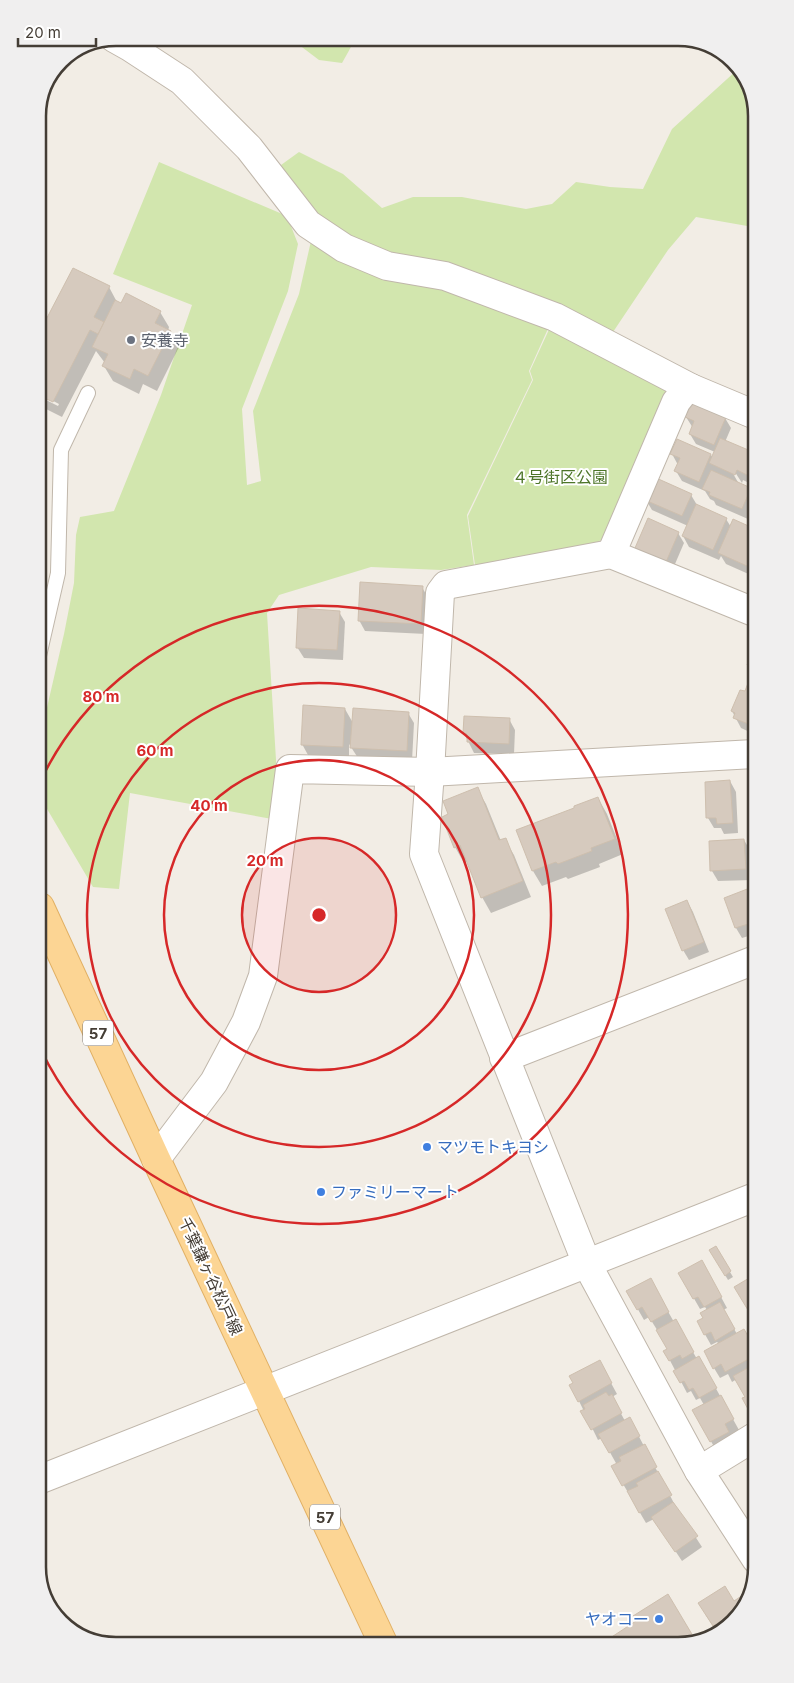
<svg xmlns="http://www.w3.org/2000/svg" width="794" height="1683" font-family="Inter,'Noto Sans JP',sans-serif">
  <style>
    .green { fill: #d2e6ae }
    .shadow { fill: #0003 }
    .building { fill: #d6cabe; stroke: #cebfae }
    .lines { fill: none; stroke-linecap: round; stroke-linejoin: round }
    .service-casing { stroke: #c0b7ab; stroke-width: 16 }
    .minor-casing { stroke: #c0b7ab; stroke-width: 30 }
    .tertiary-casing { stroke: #c0b7ab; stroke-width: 30 }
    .primary-casing { stroke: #e1b064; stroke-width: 30 }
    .service { stroke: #fff; stroke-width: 14 }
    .minor { stroke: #fff; stroke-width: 28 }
    .tertiary { stroke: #fff; stroke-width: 28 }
    .primary { stroke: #fcd594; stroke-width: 28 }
    .ring { fill: none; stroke: #d62828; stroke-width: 2.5 }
    .worship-dot { fill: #6b7280; stroke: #fff; stroke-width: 2 }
    .shop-dot { fill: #3f7fe0; stroke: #fff; stroke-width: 2 }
    .labels { text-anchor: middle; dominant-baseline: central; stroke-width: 4; stroke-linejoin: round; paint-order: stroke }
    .shield { fill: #fff; stroke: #7c7772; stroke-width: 1 }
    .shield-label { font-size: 15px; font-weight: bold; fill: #443d35 }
    .worship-label { font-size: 16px; fill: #5b616d; stroke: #fff; text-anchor: start }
    .park-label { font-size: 16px; fill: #4d7529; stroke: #fff }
    .shop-label { font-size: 16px; fill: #366cbe; stroke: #fff; text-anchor: start }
    .street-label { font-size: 16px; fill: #443d35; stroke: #fff }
    .rim { fill: none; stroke: #443d35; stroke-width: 2.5 }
    .centre { fill: #d62828; stroke: #fff; stroke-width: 2.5 }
    .ring-label { font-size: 15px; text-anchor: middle; font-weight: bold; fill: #d62828; stroke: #fff; stroke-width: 4; stroke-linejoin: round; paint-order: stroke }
  </style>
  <rect width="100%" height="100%" fill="#f2ede5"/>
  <!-- green -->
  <g class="green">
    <path d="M290,38H356L342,63L319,60Z"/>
    <path d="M737,70L752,91L753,227L696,217L668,250L611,335L389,260L315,223L287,185L281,165L299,152L343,174L382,208L413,197H462L526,209L552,204L576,182L610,187L643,189L672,129Z"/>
    <path d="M159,162L287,216L298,244L288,291L242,409L247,485L261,481L253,411L299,294L311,241L551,322L529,371L532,380L467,515L474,565L441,570L371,567L279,595L267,613L277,776L272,819L130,793L119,889L93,887L40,797L39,742L64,634L74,583L76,535L80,517L114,511L161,395L192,305L113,274Z"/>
    <path d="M552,323L672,383L606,536L598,542L475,565L468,516L533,380L530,371Z"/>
  </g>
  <!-- shadow -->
  <g class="shadow">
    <path d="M109,287L118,304L160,312L169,327L168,331L170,332L179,347L157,391L143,384L139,394L113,381L104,366L105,363L96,351L62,417L38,405V396L58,406L59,404L38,393Z"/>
    <path d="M686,417L725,418L731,428L725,442L753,454V485L743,480L742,483L733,469L731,470L739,484L750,489L753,494V506L748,519L716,505L714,501L710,499L705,491L682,481L676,471L678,465L672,454L678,441L711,455L713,458L715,452L696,444L690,434L693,428Z"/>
    <path d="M691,495L697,505L726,519L731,527L734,521L753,529V576L726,564L721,556L719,560L689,547L683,536L688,526L652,510L646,500Z"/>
    <path d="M678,533L684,543L672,571L643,559L637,548Z"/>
    <path d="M422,587L428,598L426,634L365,631L359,620Z"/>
    <path d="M339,612L345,622L343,660L304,658L297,647Z"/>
    <path d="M754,653V675L748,665Z"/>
    <path d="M754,687V734L741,728L732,711L746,693Z"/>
    <path d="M345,709L353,723L408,713L414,723L412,761L358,758L349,744V757L308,755L302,744Z"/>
    <path d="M509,719L515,730L514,754L474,753L464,733Z"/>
    <path d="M730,781L736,792L738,833L724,834L721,828H714L708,818Z"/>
    <path d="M477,789L486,804L501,841L505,840L514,855L531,897L491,913L482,897L468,861L464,863L455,847L449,815Z"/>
    <path d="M598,798L607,814L623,854L599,864L600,867L568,879L566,877L542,886L533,871L517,830L576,809Z"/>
    <path d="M744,840L750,850L752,880L718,881L712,871Z"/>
    <path d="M755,888V934L742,938L736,928L726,899Z"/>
    <path d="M687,901L693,912L709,952L689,960L683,950Z"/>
    <path d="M716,1248L733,1277L728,1280L711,1251Z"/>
    <path d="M702,1262L727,1308L723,1310L737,1334L756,1352V1420L744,1398L747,1397L737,1379L732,1382L728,1374L720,1378L714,1368L719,1344L717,1342L711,1345L698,1322L704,1318L707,1310L705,1307L700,1309L680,1274Z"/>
    <path d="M650,1280L674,1322L675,1321L697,1359L699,1358L739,1430L730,1435L734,1443L717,1452L694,1411L704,1405L700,1398L696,1400L691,1391L687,1393L665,1351L669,1349L649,1317L644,1320L628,1292Z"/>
    <path d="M599,1361L617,1394L612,1397L625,1421L635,1429L676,1507L702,1547L682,1561L654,1519L646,1523L613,1467L617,1465L602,1438L598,1440L579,1401Z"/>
    <path d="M746,1596L740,1614L717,1632L705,1614Z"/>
  </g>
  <!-- building -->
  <g class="building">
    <path d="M73,268L110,286L94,317L104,322L98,334L90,330L53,402L38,395V335Z"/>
    <path d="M126,293L161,311L155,323L171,331L148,376L134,369L130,379L102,366L108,354L92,347L115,300L121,303Z"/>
    <path d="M691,402L726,417L714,445L689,434L694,421L685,417Z"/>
    <path d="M720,438L753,452V467L749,476L737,470L735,475L709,463Z"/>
    <path d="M677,439L711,454L699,482L674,471L680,458L670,454Z"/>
    <path d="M711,470L751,488L742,509L709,495L710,492L702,489Z"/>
    <path d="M654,477L692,494L682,516L645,500Z"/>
    <path d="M696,504L727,518L713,550L682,536Z"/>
    <path d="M648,518L679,532L666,562L635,548Z"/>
    <path d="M733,519L753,528L754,551L747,566L718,553Z"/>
    <path d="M360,582L423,586L421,624L358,621Z"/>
    <path d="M298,608L340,611L337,650L296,648Z"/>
    <path d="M754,649V668L747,665Z"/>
    <path d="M748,683L754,685V718L751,725L733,718L735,713L731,711L740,690L745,691Z"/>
    <path d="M303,705L345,708L343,747L301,745Z"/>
    <path d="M353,708L409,712L407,751L350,748Z"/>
    <path d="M464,716L510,718L509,744L467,742V734L463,733Z"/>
    <path d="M730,780L733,823L717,824L716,818H706L705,782Z"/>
    <path d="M478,787L499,840L506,838L523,881L481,898L460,845L454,848L442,817L448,814L443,801Z"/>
    <path d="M598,797L615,839L591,848L592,851L558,864L556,862L532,871L516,830L574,808V806Z"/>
    <path d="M744,839L746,869L710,871L709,841Z"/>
    <path d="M755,886V922L735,928L724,898Z"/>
    <path d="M687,900L704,942L682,951L665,909Z"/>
    <path d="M716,1246L731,1271L725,1276L709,1250Z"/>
    <path d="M702,1260L722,1297L704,1307L698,1297L693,1299L678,1273Z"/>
    <path d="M756,1274V1319L754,1320L734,1287Z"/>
    <path d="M651,1278L669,1312L651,1322L642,1307L637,1310L626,1291Z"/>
    <path d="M720,1302L735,1329L715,1341L711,1332L704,1335L697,1321L703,1318L700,1313Z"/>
    <path d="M676,1319L694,1352L682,1359L680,1355L669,1361L663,1351L667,1349L656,1330Z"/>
    <path d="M744,1329L756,1350V1355L725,1372L721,1364L713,1369L704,1351Z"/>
    <path d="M699,1356L717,1388L699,1398L693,1388L689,1390L684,1381L680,1383L673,1371Z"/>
    <path d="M600,1360L612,1383L578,1402L569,1385L573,1383L569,1376Z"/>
    <path d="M755,1364L756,1407L749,1411L742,1398L745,1397L733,1376Z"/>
    <path d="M606,1392L609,1396L612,1394L622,1413L591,1430L580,1411L585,1409L583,1405Z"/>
    <path d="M721,1395L734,1419L725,1424L729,1432L710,1442L692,1410Z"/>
    <path d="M630,1417L640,1436L609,1453L598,1434Z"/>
    <path d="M645,1444L657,1467L622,1486L611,1466L621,1461L619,1457Z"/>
    <path d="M658,1471L672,1495L639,1513L627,1491L638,1486L636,1483Z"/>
    <path d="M673,1502L698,1536L675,1552L651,1517Z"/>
    <path d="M725,1586L734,1601L746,1593L747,1595L743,1607L713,1626L698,1603Z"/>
    <path d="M668,1594L696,1641L604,1642L636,1621L633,1616Z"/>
  </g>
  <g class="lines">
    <!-- service casing -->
    <g class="service-casing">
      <path id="service" d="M39,656L58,573L61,450L88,393"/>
    </g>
    <!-- minor casing -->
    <g class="minor-casing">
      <g id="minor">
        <path d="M114,38L130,47L182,81L249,148L308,224L344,248L387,266L445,276L555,317L691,388L753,414"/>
        <path d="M611,554L676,402L683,393L691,388"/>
        <path d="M754,612L611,554L446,585L440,593L430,772L424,854L587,1264L699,1471L756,1559"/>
        <path d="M504,1058L755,960"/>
        <path d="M156,1159L214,1082L246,1022L263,976L290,769L430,772L754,754"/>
        <path d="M699,1471L756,1436"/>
      </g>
    </g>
    <!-- tertiary casing -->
    <g class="tertiary-casing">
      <path id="tertiary" d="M41,1479L755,1197"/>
    </g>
    <!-- primary casing -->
    <g class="primary-casing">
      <path id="primary" d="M40,907L156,1159L383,1643"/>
    </g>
    <!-- service -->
    <use href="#service" class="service"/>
    <!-- minor -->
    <use href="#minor" class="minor"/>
    <!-- tertiary -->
    <use href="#tertiary" class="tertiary"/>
    <!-- primary -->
    <use href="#primary" class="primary"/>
  </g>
  <!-- distance rings -->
  <circle cx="319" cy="915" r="77" fill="#d62828" fill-opacity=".12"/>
  <g class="ring">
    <circle cx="319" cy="915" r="77"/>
    <circle cx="319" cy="915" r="155"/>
    <circle cx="319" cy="915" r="232"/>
    <path d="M40 782A309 309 0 1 1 41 1050"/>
  </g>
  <!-- markers -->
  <circle class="worship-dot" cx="131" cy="340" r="5"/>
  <g class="shop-dot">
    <circle cx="427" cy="1147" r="5"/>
    <circle cx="321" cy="1192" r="5"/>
    <circle cx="659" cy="1619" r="5"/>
  </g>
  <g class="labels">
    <!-- shield labels -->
    <g class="shield">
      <rect x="83" y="1020.5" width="30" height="25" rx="4"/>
      <rect x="310" y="1504.5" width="30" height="25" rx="4"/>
    </g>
    <g class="shield-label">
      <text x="98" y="1033">57</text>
      <text x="325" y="1517">57</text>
    </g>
    <!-- worship labels -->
    <g class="worship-label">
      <text x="141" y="340">安養寺</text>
    </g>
    <!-- park labels -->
    <g class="park-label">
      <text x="560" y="477">４号街区公園</text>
    </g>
    <!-- shop labels -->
    <g class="shop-label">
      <text x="437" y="1147">マツモトキヨシ</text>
      <text x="331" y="1192">ファミリーマート</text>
      <text x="649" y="1619" text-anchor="end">ヤオコー</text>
    </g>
    <!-- street labels -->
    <g class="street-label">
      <text transform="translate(211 1276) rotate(65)">千葉鎌ヶ谷松戸線</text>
    </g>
  </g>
  <!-- crop -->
  <path d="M0 0H794V1683H0ZM116 46H678A70 70 0 0 1 748 116V1567A70 70 0 0 1 678 1637H116A70 70 0 0 1 46 1567V116A70 70 0 0 1 116 46Z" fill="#f0efef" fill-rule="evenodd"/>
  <path class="rim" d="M116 46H678A70 70 0 0 1 748 116V1567A70 70 0 0 1 678 1637H116A70 70 0 0 1 46 1567V116A70 70 0 0 1 116 46Z"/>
  <circle cx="319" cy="915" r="8" class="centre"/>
  <g class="ring-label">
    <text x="101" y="702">80 m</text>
    <text x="155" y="756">60 m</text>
    <text x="209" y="811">40 m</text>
    <text x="265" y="866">20 m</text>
  </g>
  <!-- scale -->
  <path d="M18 38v8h78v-8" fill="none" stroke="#443d35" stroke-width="2.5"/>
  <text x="25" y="38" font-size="15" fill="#443d35" stroke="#ffffff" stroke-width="4" paint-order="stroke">20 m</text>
</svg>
